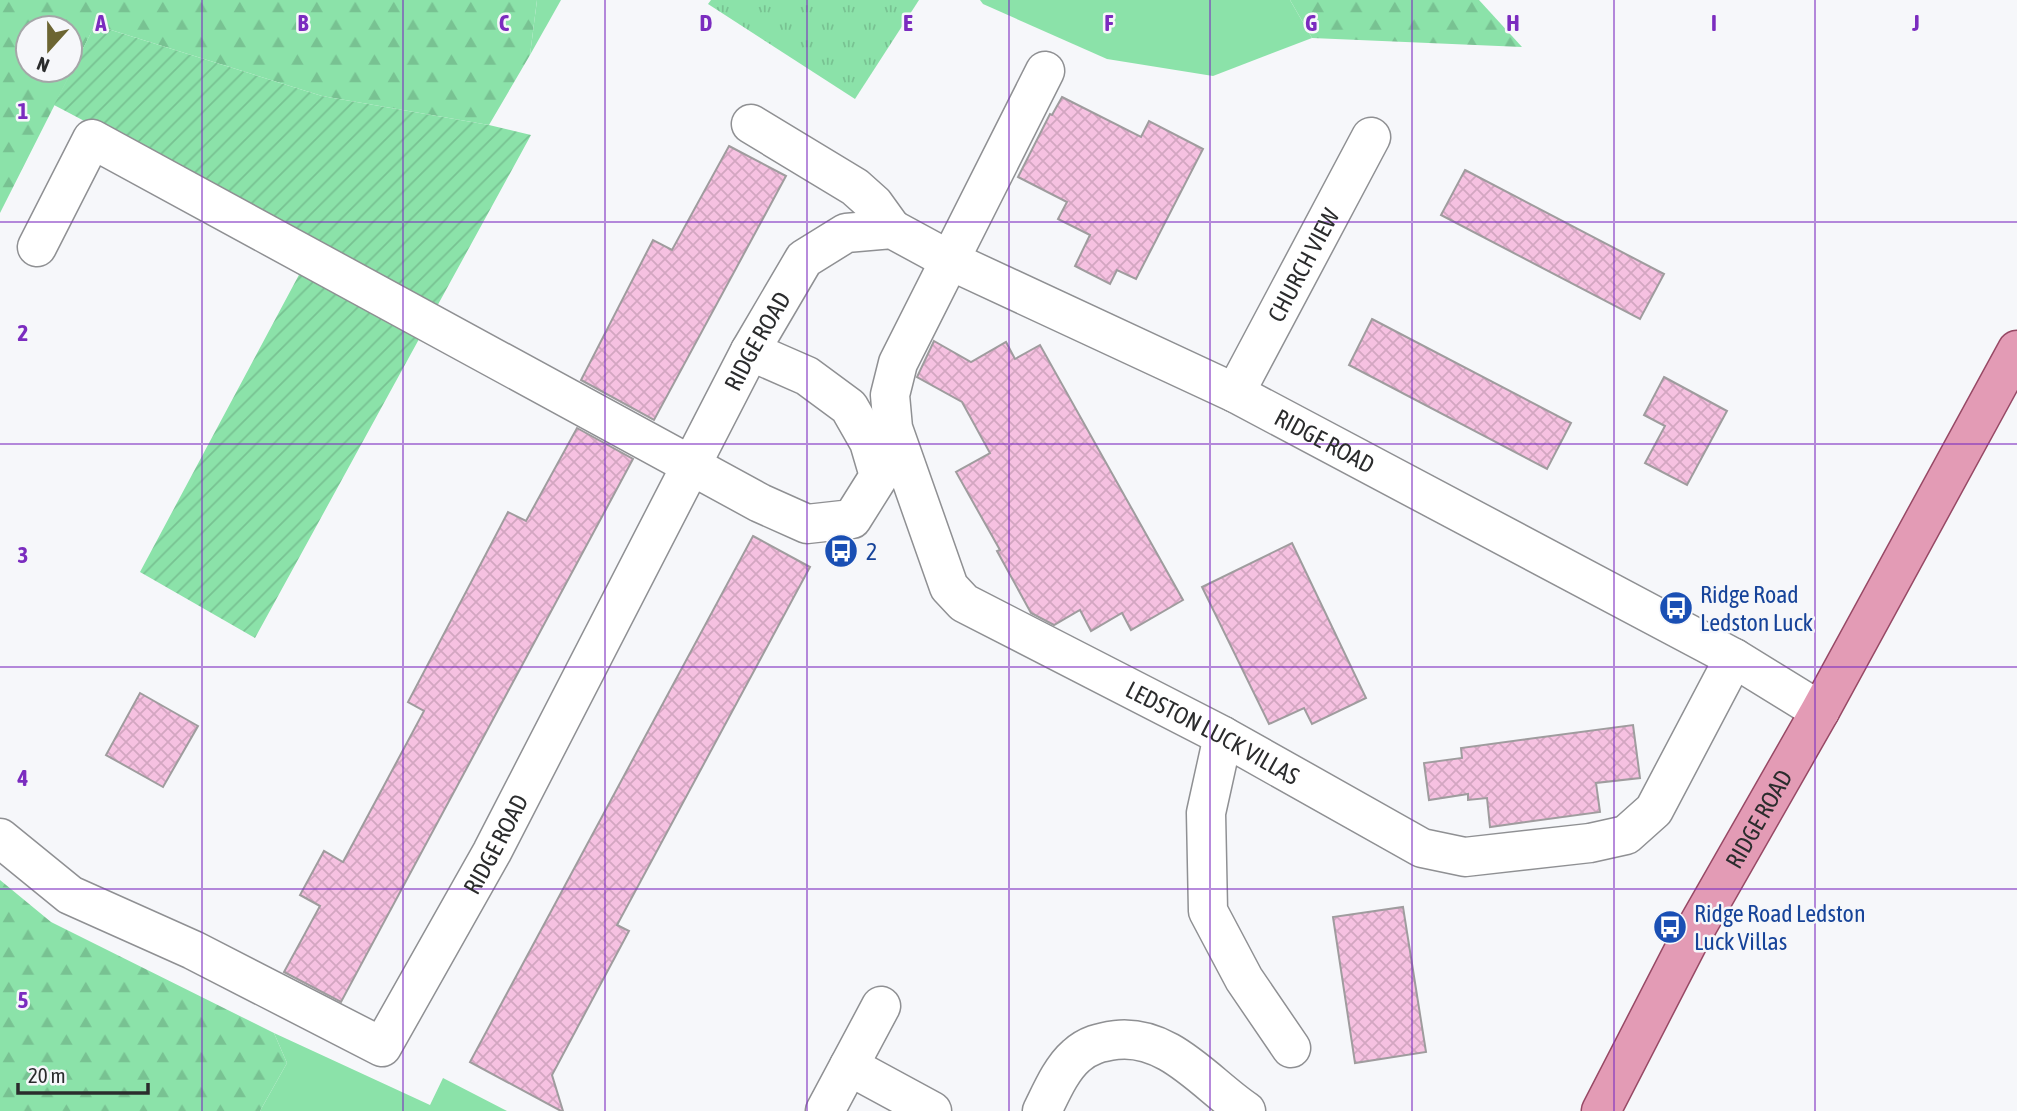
<svg xmlns="http://www.w3.org/2000/svg" width="2017" height="1111" font-family="'Asap Condensed',sans-serif">
  <style>
    .grass { fill: #8be2a9 }
    .forest { fill: url(#forest-firs); fill-rule: evenodd }
    .park { fill: url(#park-tufts) }
    .garden { fill: url(#garden-furrows) }
    .building { fill: url(#building-cross-hatch); stroke: #9f9c9e; stroke-width: 2 }
    .lines { fill: none; stroke-linecap: round; stroke-linejoin: round }
    .minor-casing { stroke: #8f9093; stroke-width: 41 }
    .major-casing { stroke: #974965; stroke-width: 41 }
    .minor { stroke: #fff; stroke-width: 38 }
    .major { stroke: #e39bb5; stroke-width: 38 }
    .grid { fill: none; stroke: #7b2cbf; stroke-width: 2; stroke-opacity: 0.55 }
    .labels { text-anchor: middle; dominant-baseline: central; stroke-width: 5; stroke-linejoin: round; paint-order: stroke }
    .street-label { font-size: 24px; fill: #2b2c2d; stroke: #f6f7fa }
    .transit-label { font-size: 24px; fill: #164399; stroke: #f6f7fa; text-anchor: start }
    .grid-label { font-size: 23px; text-anchor: middle; font-weight: bold; fill: #7b2cbf; stroke: #f6f7fa; stroke-width: 5; stroke-linejoin: round; paint-order: stroke }
  </style>
  <defs>
    <pattern id="forest-firs" width="22" height="20" patternUnits="userSpaceOnUse" patternTransform="scale(1.75)"><rect width="22" height="20" fill="#8be2a9"/><path d="M5 1l3.5 6h-7zM16 11l3.5 6h-7z" fill="#78c292"/></pattern>
    <pattern id="park-tufts" width="24" height="20" patternUnits="userSpaceOnUse" patternTransform="scale(1.75)"><rect width="24" height="20" fill="#8be2a9"/><path d="M3 7l-1-3M5 7V3M7 7l1-3M15 17l-1-3M17 17v-4M19 17l1-3" fill="none" stroke="#78c292"/></pattern>
    <pattern id="garden-furrows" width="10" height="10" patternUnits="userSpaceOnUse" patternTransform="scale(1.75)"><rect width="10" height="10" fill="#8be2a9"/><path d="M-1 1l2-2M0 10L10 0M9 11l2-2" fill="none" stroke="#78c292"/></pattern>
    <pattern id="building-cross-hatch" width="8" height="8" patternUnits="userSpaceOnUse" patternTransform="scale(1.75)"><rect width="8" height="8" fill="#f6c1e1"/><path d="M0 0l8 8M0 8l8-8" fill="none" stroke="#d3a6c1"/></pattern>
  </defs>
  <rect width="100%" height="100%" fill="#f6f7fa"/>
  <!-- grass -->
  <g class="grass">
    <path d="M537,0H561L530,55Z"/>
    <path d="M980,0H1290L1312,38L1213,76L1107,59L983,4Z"/>
    <path d="M274,1033L430,1105L443,1078L507,1111H260L287,1063Z"/>
  </g>
  <!-- forest -->
  <g class="forest">
    <path d="M0,0H537L530,55L489,125L322,96L95,25L0,213ZM28,28H70V70H28Z"/>
    <path d="M1290,0H1479L1522,47L1312,38Z"/>
    <path d="M0,880L51,922L274,1033L287,1063L260,1111H0Z"/>
  </g>
  <!-- park -->
  <path class="park" d="M711,0H919L855,99L708,4Z"/>
  <!-- garden -->
  <path class="garden" d="M95,25L322,96L489,125L531,135L255,638L140,572L316,243L54,105Z"/>
  <!-- building -->
  <g class="building">
    <path d="M1062,97L1141,137L1149,121L1203,149L1136,279L1117,270L1110,284L1075,266L1090,235L1058,219L1067,202L1018,177L1050,114L1052,115Z"/>
    <path d="M729,146L786,176L654,420L581,380L653,240L672,250Z"/>
    <path d="M1465,170L1664,274L1640,319L1441,215Z"/>
    <path d="M1372,319L1571,423L1547,469L1349,365Z"/>
    <path d="M934,341L971,362L1006,342L1015,359L1040,345L1183,600L1131,630L1122,613L1091,631L1080,610L1054,625L1031,613L997,551L1000,550L956,472L990,453L962,402L917,377Z"/>
    <path d="M1664,377L1727,411L1687,485L1645,463L1665,426L1644,415Z"/>
    <path d="M577,428L633,459L341,1002L284,972L320,906L300,895L324,851L343,862L424,711L408,702L508,512L526,521Z"/>
    <path d="M753,536L810,567L617,925L629,931L552,1075L563,1111H561L470,1062Z"/>
    <path d="M1292,543L1366,698L1312,724L1304,708L1269,724L1202,587Z"/>
    <path d="M140,693L198,726L163,787L106,755Z"/>
    <path d="M1633,725L1640,778L1596,783L1600,812L1490,827L1487,798L1468,800V794L1429,800L1424,763L1462,758L1461,748Z"/>
    <path d="M1403,907L1426,1052L1355,1063L1333,917Z"/>
  </g>
  <g class="lines">
    <!-- minor casing -->
    <g class="minor-casing">
      <g id="minor">
        <path id="s1" d="M1045,71L898,363L890,395L893,428L949,587L964,603L1223,736L1422,848L1465,857L1590,843L1626,835L1654,810L1734,658"/>
        <path d="M751,124L855,187L874,204L892,229"/>
        <path d="M37,247L92,139L760,503L807,524L852,519L879,476L869,442L849,407L807,376L750,351"/>
        <path id="s2" d="M1235,393L1371,137"/>
        <path d="M1223,736L1206,813L1208,911L1244,979L1291,1048"/>
        <path id="s3" d="M0,838L70,895L193,950L382,1047L492,852L750,351L804,259L846,233L892,229L951,261L1235,393L1734,658L1820,711"/>
        <path d="M849,1066L932,1111"/>
        <path d="M825,1111L881,1006"/>
        <path d="M1042,1111C1051,1093 1061,1069 1076,1056C1088,1045 1101,1042 1116,1040C1169,1034 1206,1084 1246,1111"/>
      </g>
    </g>
    <!-- major casing -->
    <g class="major-casing">
      <g id="major">
        <path id="s4" d="M1601,1111L1687,944L1820,711L2017,350"/>
      </g>
    </g>
    <!-- minor -->
    <use href="#minor" class="minor"/>
    <!-- major -->
    <use href="#major" class="major"/>
  </g>
  <!-- grid -->
  <path class="grid" d="M202,0V1111M403,0V1111M605,0V1111M807,0V1111M1009,0V1111M1210,0V1111M1412,0V1111M1614,0V1111M1815,0V1111M0,222H2017M0,444H2017M0,667H2017M0,889H2017"/>
  <!-- icons -->
  <defs>
    <g id="bus-disc" transform="scale(1.75)"><circle r="9.5" fill="#1a4fb4" stroke="#f6f7fa"/><path d="M-5-6H5V4H4V6H2V4H-2V6H-4V4H-5ZM-3.5-4V0h7V-4ZM-3.5 1.2v1.5H-2V1.2ZM2 1.2v1.5H3.5V1.2Z" fill="#fff"/></g>
  </defs>
  <g fill-rule="evenodd">
    <use href="#bus-disc" x="841" y="551"/>
    <use href="#bus-disc" x="1676" y="608"/>
    <use href="#bus-disc" x="1670" y="927"/>
  </g>
  <g class="labels">
    <!-- street labels -->
    <g class="street-label">
      <text stroke="none"><textPath href="#s2" startOffset="145">CHURCH VIEW</textPath></text>
      <text stroke="none"><textPath href="#s3" startOffset="1237">RIDGE ROAD</textPath></text>
      <text stroke="none"><textPath href="#s3" startOffset="1909">RIDGE ROAD</textPath></text>
      <text stroke="none"><textPath href="#s1" startOffset="864">LEDSTON LUCK VILLAS</textPath></text>
      <text stroke="none"><textPath href="#s4" startOffset="332">RIDGE ROAD</textPath></text>
      <text stroke="none"><textPath href="#s3" startOffset="670">RIDGE ROAD</textPath></text>
    </g>
    <!-- transit labels -->
    <g class="transit-label">
      <text x="866" y="551">2</text>
      <text x="1700" y="594">Ridge Road<tspan x="1700" dy="28">Ledston Luck</tspan></text>
      <text x="1694" y="913">Ridge Road Ledston<tspan x="1694" dy="28">Luck Villas</tspan></text>
    </g>
  </g>
  <g class="grid-label">
    <text x="101" y="31">A</text>
    <text x="303" y="31">B</text>
    <text x="504" y="31">C</text>
    <text x="706" y="31">D</text>
    <text x="908" y="31">E</text>
    <text x="1109" y="31">F</text>
    <text x="1311" y="31">G</text>
    <text x="1513" y="31">H</text>
    <text x="1714" y="31">I</text>
    <text x="1916" y="31">J</text>
    <text x="23" y="119">1</text>
    <text x="23" y="341">2</text>
    <text x="23" y="563">3</text>
    <text x="23" y="786">4</text>
    <text x="23" y="1008">5</text>
  </g>
  <!-- north arrow -->
  <g transform="translate(49 49) rotate(201)"><circle r="33" fill="#f6f7fa" stroke="#a5a6a8" stroke-width="2"/>
  <path d="M0-5L12 26L0 18L-12 26Z" fill="#6c6532"/>
  <text y="-10" font-size="19" font-weight="bold" text-anchor="middle" fill="#2b2c2d">N</text>
  </g>
  <!-- scale -->
  <path d="M18 1083v10h130v-10" fill="none" stroke="#2b2c2d" stroke-width="3.5"/>
  <text x="28" y="1083" font-size="21" fill="#2b2c2d" stroke="#f6f7fa" stroke-width="5" paint-order="stroke">20 m</text>
</svg>
